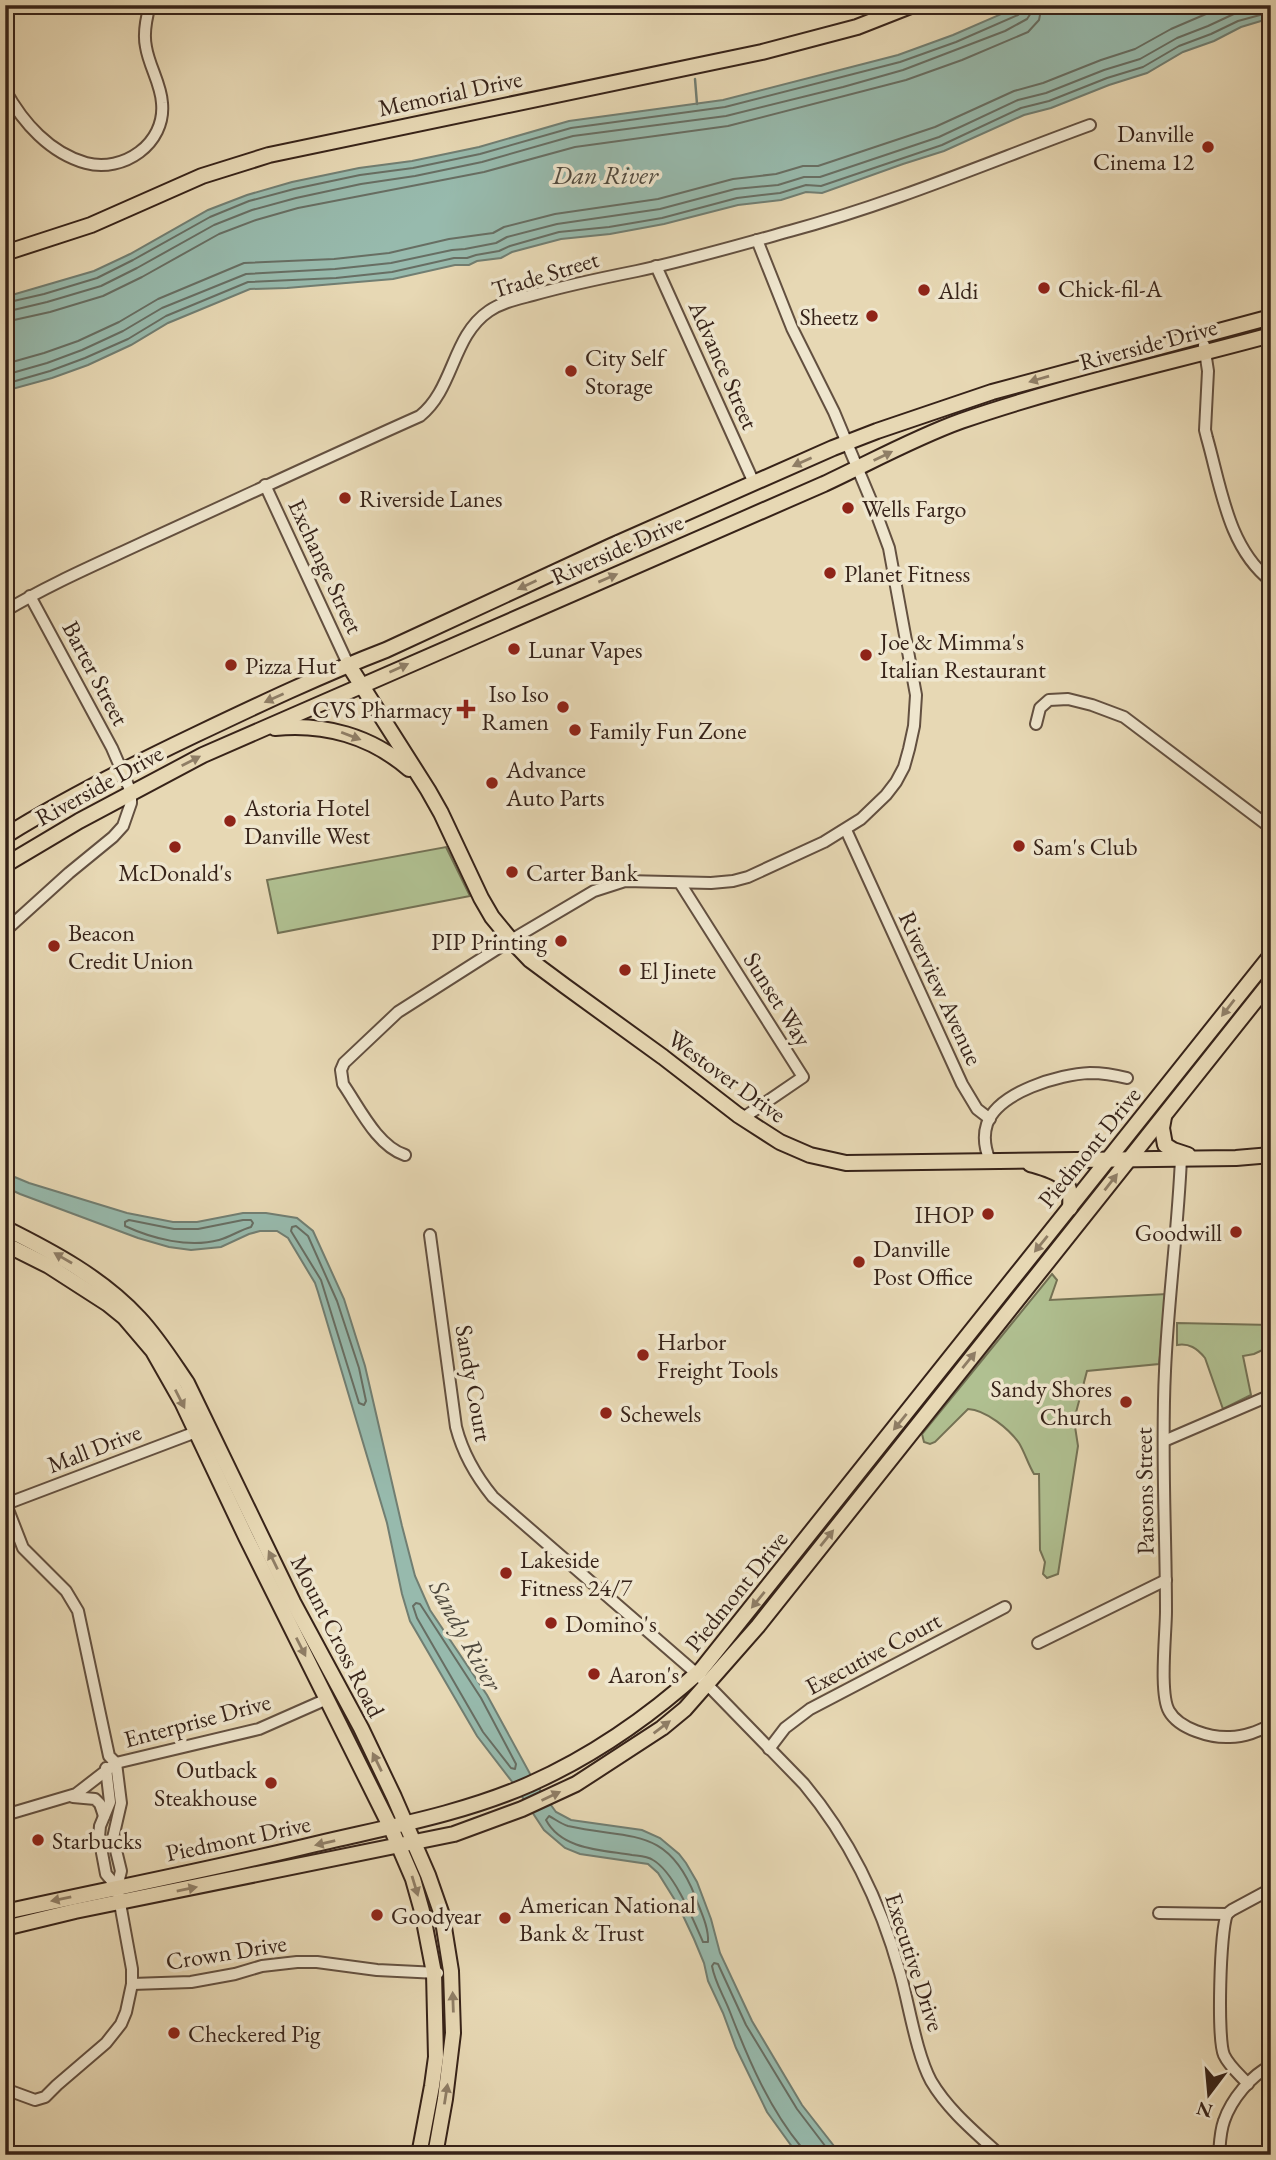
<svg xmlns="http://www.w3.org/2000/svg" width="1276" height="2160" font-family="'EB Garamond',serif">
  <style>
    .green { fill: #b0c091; stroke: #747255; stroke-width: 2 }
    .water { fill: #97baad; stroke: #717e72; stroke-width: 2 }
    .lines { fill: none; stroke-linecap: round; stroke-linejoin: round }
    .shore { stroke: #676e63; stroke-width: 2 }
    .stream { stroke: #717e72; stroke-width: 2.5 }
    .minor-casing { stroke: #635040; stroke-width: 14 }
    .major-casing { stroke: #372319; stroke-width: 18 }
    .minor { stroke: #efe6ce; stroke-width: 10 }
    .major { stroke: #e7d8b4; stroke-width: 14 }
    .oneway { fill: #8f7e66 }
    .poi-dot { fill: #8f2418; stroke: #efe6ce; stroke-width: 2.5 }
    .labels { text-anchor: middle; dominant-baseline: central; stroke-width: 7; stroke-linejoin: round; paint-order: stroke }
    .street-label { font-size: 24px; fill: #372319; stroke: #efe6ce }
    .poi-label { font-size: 24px; fill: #372319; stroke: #efe6ce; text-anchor: start }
    .water-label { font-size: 26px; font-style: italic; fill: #4f493e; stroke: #efe6ce }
  </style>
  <rect width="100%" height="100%" fill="#e7d8b4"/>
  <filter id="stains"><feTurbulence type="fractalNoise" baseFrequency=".00286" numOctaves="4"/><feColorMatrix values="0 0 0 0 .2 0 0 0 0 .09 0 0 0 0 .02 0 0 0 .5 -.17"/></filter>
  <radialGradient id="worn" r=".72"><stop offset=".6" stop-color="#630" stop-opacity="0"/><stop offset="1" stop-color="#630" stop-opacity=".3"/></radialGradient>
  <!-- green -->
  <g class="green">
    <path d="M446,847L470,896L278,933L267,880Z"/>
    <path d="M1052,1274L1057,1280L1050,1300L1167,1294L1159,1364L1087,1371L1074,1420L1078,1446L1058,1574L1047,1578L1043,1574L1045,1562L1040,1550L1039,1474H1034C1028,1464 1025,1453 1019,1443C1009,1429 986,1410 968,1409L935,1442L930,1444L924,1442L922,1434Z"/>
    <path d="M1177,1323L1271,1325V1346L1254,1354L1243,1356L1251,1395L1223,1409L1205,1358C1197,1348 1189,1343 1177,1345Z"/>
  </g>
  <!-- water -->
  <g class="water">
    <path d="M1022,5H1271V18L1241,27L1214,41L1183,52L1147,73L1109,85L1051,108L1024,115L944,151L903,164L822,193L806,192L781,200L738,205L664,224L610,234L561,239L512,252L501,258L477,261L469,265H455L393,279L287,288L250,289L168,323L131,345L88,365L52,378L5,391V297L94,271L130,254L208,210L247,195L292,182L359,168L412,161L479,147L569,121L723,100L898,55L953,35Z"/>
    <path d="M5,1173L29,1183L127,1213L173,1222H197L243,1213H266L297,1218L313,1231L344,1299L365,1366L402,1526L415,1576L430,1610L487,1695L535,1783L556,1812L571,1820L642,1830L660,1838L679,1854L686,1863L697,1882L711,1919L720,1953L752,2021L802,2105L841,2155H798L767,2112L736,2048L723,2013L708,1981L704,1963L694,1939L678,1905L658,1873L648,1864L580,1854L565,1848L544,1830L513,1783L477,1736L410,1621L402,1594L387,1523L318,1292L315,1283L288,1238L277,1231H260L249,1234L221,1247L191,1250L169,1247L138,1238L20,1194L5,1187Z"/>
  </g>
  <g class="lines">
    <!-- shore -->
    <g class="shore">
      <path d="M5,303L44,294L97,278L133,260L210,217L249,201L294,189L360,175L413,168L480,154L571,128L725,107L900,62L956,42L1018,15L1022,11L1023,5"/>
      <path d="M5,312L47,302L101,286L137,268L214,225L252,210L296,198L361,184L415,176L482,162L573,136L726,116L843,87L903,70L1005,31L1027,19L1031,13L1032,5"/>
      <path d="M5,322L50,312L103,296L142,277L219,234L256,220L298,208L484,172L575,147L728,126L906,80L962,60L1028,32L1039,20L1042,5"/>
      <path d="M5,364L44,353L78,341L119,322L158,299L244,263L334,259L389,253L449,239L493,233L504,227L555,214L658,199L733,179L776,174L803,166H818L935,127L1014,91L1043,83L1101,60L1135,49L1171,29L1227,5"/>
      <path d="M5,375L47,363L82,350L123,331L162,308L246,274L335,269L391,263L452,250L465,249L496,243L507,237L557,224L660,209L735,189L778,185L804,177H820L939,137L1018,100L1046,93L1104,70L1140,59L1177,38L1208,26L1236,13L1261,5"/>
      <path d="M5,384L50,371L85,358L128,339L166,316L248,282L336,278L392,272L454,258H467L476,255L499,251L510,246L559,232L609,227L662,218L737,198L780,193L806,185L821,186L942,145L1021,108L1049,101L1107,78L1143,67L1179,46L1211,34L1238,21L1271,12"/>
      <path d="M129,1220L174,1229H198L243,1220H251L253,1223L251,1227C240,1230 230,1237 219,1240C189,1248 153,1239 125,1226V1222Z"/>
      <path d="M292,1227L296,1226L308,1236L337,1301L359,1368L366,1401L364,1405L359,1403L321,1280L291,1231Z"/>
      <path d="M416,1603L420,1604L481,1698L516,1764L515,1769L511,1768L483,1732L417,1618L413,1606Z"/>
      <path d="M549,1816C555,1819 561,1824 568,1826C629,1840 667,1825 695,1896C700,1910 709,1927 708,1942H703C693,1919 674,1872 653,1860C647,1856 639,1856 632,1855C602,1850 562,1850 546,1820Z"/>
      <path d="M803,2155L802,2148C769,2108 749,2061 730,2012C724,1996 715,1983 712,1966L714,1963L718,1964L746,2025L797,2109L832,2155"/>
    </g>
    <!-- stream -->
    <path class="stream" d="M695,79L697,104"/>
    <!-- minor casing -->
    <g class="minor-casing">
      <g id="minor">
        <path d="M5,90C23,123 50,153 86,163C123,173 166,144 162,103C161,84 149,66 146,47C143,33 146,19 150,5"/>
        <path d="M656,266L754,483"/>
        <path d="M1204,345L1208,371L1205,430L1207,438C1221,487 1228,548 1271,581"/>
        <path d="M265,485L348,664"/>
        <path d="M5,611C50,584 97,564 144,542C236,500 328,457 420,416C454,389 452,336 489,311C502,302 518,299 533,295C568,285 602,278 637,271C688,260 740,245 790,231C894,203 989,162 1090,125"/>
        <path d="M1036,724L1040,708L1049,700L1068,699L1092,705L1124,717L1271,828"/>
        <path d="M846,830L962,1084L977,1109L990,1119"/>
        <path d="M680,883L803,1077L743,1118"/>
        <path d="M5,931L69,873L113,837L123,826L131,803V792L112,748L30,596"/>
        <path d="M405,1155C377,1146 359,1107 343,1084L341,1070L344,1063L398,1012L511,940L594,891L625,881L711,883L733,881L748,877L824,842L861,819L886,795L896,782L904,767L909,749L914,726L916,695L889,548L875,510L834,412L792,328L757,240"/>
        <path d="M1181,1158C1178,1229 1168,1300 1165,1371C1161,1451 1166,1531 1166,1611C1166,1633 1159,1694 1169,1711C1179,1729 1211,1738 1230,1737C1245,1737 1258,1731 1271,1725"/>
        <path d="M990,1161C985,1149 983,1136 987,1124C998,1092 1060,1074 1090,1073C1103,1073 1115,1075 1127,1078"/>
        <path d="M430,1235L456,1427C463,1454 475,1475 493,1497L697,1674L804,1784C850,1839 881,1904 900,1973C909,2004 916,2053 931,2081C948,2110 975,2132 1000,2155"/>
        <path d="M1164,1441L1271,1395"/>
        <path d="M5,1502L23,1548L66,1591L78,1611L109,1756L116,1763"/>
        <path d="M6,1504L196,1432"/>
        <path d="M1038,1643L1166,1580"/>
        <path d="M769,1749L785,1728L810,1709L1005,1607"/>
        <path d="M106,1768L110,1802L100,1826L99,1837L106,1874L117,1887"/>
        <path d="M73,1797L95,1799L100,1804L104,1816"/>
        <path d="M5,1815L76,1794L116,1763L259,1729L327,1699"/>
        <path d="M1159,1913L1227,1914L1232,1910L1271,1889"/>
        <path d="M1227,1914C1220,1931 1217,2039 1224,2055C1229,2066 1240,2075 1248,2084"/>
        <path d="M132,1984L191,1982L235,1974L262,1966L297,1962H317L377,1970L438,1973"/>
        <path d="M5,2089L35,2100L45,2097L57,2085L106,2043L121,2024L126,2012L132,1984V1969L117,1887L121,1871L113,1838L121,1803L116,1763"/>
        <path d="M1219,2155C1220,2143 1220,2132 1224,2121C1231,2100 1251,2075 1271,2066"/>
      </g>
    </g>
    <!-- major casing -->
    <g class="major-casing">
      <g id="major">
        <path d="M5,253L91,225L202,176L269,155L762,52L857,27L913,5"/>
        <path d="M348,664L428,790L441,813L481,898L492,917L511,940L530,960L565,986L663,1057L738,1115L780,1142L810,1155L846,1163L1236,1158L1271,1155"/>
        <path d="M275,728C324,723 371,736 409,769"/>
        <path d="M5,836C66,798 130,766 195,735C258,705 321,675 386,650L611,546L833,448L877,431L992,392L1271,317"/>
        <path d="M5,865L79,821L203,755L824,484C869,463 914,438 961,421C1062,386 1168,363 1271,335"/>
        <path d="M1164,1117L1162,1128L1165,1145L1173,1150L1188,1155"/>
        <path d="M1030,1164C1057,1172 1073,1175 1070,1208"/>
        <path d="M5,1228C53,1252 102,1278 139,1318C157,1337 172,1361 187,1383L293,1602L361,1728L394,1797L428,1875L442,1915L451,1971L453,2033L445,2099L435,2155"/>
        <path d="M5,1244L49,1266L108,1304L124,1317L153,1351L182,1402L246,1537L391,1828L413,1879L422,1911L434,1973L436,2057L432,2086L419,2155"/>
        <path d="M5,1912C109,1889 213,1869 316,1844C388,1827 462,1814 530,1784C593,1756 650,1716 701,1670L1271,955"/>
        <path d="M5,1928L75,1911L454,1834L522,1809L576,1784L662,1728L685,1709L758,1626L1271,981"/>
      </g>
    </g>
    <!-- minor -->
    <use href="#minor" class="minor"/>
    <!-- major -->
    <use href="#major" class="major"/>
  </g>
  <!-- one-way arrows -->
  <defs><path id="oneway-solid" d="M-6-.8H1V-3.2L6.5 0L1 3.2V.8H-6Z" transform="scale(1.75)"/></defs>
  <g class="oneway">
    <use href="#oneway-solid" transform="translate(1039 379) rotate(164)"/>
    <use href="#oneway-solid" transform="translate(883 456) rotate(-26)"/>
    <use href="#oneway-solid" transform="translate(802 462) rotate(156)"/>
    <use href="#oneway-solid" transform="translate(608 578) rotate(-23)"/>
    <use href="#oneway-solid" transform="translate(527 585) rotate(155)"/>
    <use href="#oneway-solid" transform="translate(399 668) rotate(-24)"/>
    <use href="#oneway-solid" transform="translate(274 698) rotate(156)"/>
    <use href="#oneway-solid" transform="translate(351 736) rotate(21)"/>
    <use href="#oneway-solid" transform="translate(191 761) rotate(-27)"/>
    <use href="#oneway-solid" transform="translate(1228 1008) rotate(128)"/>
    <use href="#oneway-solid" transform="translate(1111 1182) rotate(-52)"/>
    <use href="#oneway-solid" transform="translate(1041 1244) rotate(129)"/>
    <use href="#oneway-solid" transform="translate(63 1258) rotate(-150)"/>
    <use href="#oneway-solid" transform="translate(969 1360) rotate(-51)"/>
    <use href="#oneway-solid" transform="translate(180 1399) rotate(63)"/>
    <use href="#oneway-solid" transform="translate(900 1422) rotate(129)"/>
    <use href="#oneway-solid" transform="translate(827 1538) rotate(-51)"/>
    <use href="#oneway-solid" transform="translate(273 1560) rotate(-116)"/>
    <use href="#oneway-solid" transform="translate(758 1600) rotate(129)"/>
    <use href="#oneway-solid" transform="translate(301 1647) rotate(63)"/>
    <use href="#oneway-solid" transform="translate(662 1727) rotate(-37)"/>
    <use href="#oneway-solid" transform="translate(377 1762) rotate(-116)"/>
    <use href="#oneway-solid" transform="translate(551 1796) rotate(-25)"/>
    <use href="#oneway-solid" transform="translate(325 1843) rotate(167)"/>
    <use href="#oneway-solid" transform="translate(415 1886) rotate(73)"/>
    <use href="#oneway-solid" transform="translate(187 1889) rotate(-11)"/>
    <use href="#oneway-solid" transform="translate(61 1899) rotate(168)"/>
    <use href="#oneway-solid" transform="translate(453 2002) rotate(-92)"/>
    <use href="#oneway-solid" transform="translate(446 2094) rotate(-81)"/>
  </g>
  <!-- markers -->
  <g class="poi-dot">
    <circle cx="1208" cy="147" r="7"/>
    <circle cx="1044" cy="288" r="7"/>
    <circle cx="924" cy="290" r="7"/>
    <circle cx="872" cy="316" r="7"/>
    <circle cx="571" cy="371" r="7"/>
    <circle cx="345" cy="498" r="7"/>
    <circle cx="848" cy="508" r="7"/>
    <circle cx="830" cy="573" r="7"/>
    <circle cx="514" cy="649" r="7"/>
    <circle cx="866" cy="655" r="7"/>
    <circle cx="231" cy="665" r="7"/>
    <circle cx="563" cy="707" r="7"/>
    <path d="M462.5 698.5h7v7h7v7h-7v7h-7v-7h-7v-7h7z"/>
    <circle cx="575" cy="730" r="7"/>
    <circle cx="492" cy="783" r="7"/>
    <circle cx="230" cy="821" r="7"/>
    <circle cx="1019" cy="846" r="7"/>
    <circle cx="175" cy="847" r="7"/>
    <circle cx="512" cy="872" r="7"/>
    <circle cx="561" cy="941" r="7"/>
    <circle cx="54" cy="946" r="7"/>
    <circle cx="625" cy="970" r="7"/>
    <circle cx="988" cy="1214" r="7"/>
    <circle cx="1236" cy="1232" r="7"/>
    <circle cx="859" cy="1262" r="7"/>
    <circle cx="643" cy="1355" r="7"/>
    <circle cx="1126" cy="1402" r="7"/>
    <circle cx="606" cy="1413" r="7"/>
    <circle cx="506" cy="1573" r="7"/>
    <circle cx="551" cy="1623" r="7"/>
    <circle cx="594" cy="1674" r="7"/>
    <circle cx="271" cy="1783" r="7"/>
    <circle cx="38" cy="1840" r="7"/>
    <circle cx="377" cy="1915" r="7"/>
    <circle cx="505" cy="1918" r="7"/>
    <circle cx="174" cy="2033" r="7"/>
  </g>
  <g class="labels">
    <!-- street labels -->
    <g class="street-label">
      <text transform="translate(450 93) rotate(-12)">Memorial Drive</text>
      <text transform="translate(545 274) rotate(-17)">Trade Street</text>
      <text transform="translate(1148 344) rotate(-15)">Riverside Drive</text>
      <text transform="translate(724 365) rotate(66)">Advance Street</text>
      <text transform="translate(617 549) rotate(-24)">Riverside Drive</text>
      <text transform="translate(326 566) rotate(65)">Exchange Street</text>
      <text transform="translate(96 673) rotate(62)">Barter Street</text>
      <text transform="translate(99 785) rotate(-29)">Riverside Drive</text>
      <text transform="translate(941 988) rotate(65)">Riverview Avenue</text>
      <text transform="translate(778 999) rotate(58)">Sunset Way</text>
      <text transform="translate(727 1076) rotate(36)">Westover Drive</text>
      <text transform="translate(1089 1147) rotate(-51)">Piedmont Drive</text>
      <text transform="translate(474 1383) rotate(80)">Sandy Court</text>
      <text transform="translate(94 1448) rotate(-21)">Mall Drive</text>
      <text transform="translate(1144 1491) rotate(-91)">Parsons Street</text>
      <text transform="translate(736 1591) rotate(-51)">Piedmont Drive</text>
      <text transform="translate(338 1636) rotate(63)">Mount Cross Road</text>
      <text transform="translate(873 1653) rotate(-28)">Executive Court</text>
      <text transform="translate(197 1720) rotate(-15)">Enterprise Drive</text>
      <text transform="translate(238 1838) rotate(-12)">Piedmont Drive</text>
      <text transform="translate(226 1952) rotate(-9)">Crown Drive</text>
      <text transform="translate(915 1962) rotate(72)">Executive Drive</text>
    </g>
    <!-- poi labels -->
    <g class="poi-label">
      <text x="1194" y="133" text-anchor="end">Danville<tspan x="1194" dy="28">Cinema 12</tspan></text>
      <text x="1058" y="288">Chick-fil-A</text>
      <text x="938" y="290">Aldi</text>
      <text x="858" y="316" text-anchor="end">Sheetz</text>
      <text x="585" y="357">City Self<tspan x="585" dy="28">Storage</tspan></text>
      <text x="359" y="498">Riverside Lanes</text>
      <text x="862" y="508">Wells Fargo</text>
      <text x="844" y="573">Planet Fitness</text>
      <text x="880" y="641">Joe &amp; Mimma's<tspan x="880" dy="28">Italian Restaurant</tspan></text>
      <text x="528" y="649">Lunar Vapes</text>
      <text x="245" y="665">Pizza Hut</text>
      <text x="549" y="693" text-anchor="end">Iso Iso<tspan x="549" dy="28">Ramen</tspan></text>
      <text x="452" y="709" text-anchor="end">CVS Pharmacy</text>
      <text x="589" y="730">Family Fun Zone</text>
      <text x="506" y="769">Advance<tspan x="506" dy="28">Auto Parts</tspan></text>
      <text x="244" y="807">Astoria Hotel<tspan x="244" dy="28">Danville West</tspan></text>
      <text x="1033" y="846">Sam's Club</text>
      <text x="175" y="872" text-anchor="middle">McDonald's</text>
      <text x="526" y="872">Carter Bank</text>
      <text x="68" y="932">Beacon<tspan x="68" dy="28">Credit Union</tspan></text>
      <text x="547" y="941" text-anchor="end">PIP Printing</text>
      <text x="639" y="970">El Jinete</text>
      <text x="974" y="1214" text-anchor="end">IHOP</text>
      <text x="1222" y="1232" text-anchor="end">Goodwill</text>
      <text x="873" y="1248">Danville<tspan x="873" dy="28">Post Office</tspan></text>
      <text x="657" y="1341">Harbor<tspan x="657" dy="28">Freight Tools</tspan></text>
      <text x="1112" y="1388" text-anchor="end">Sandy Shores<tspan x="1112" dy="28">Church</tspan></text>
      <text x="620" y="1413">Schewels</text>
      <text x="520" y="1559">Lakeside<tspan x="520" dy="28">Fitness 24/7</tspan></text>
      <text x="565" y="1623">Domino's</text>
      <text x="608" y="1674">Aaron's</text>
      <text x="257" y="1769" text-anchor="end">Outback<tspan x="257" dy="28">Steakhouse</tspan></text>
      <text x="52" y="1840">Starbucks</text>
      <text x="519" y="1904">American National<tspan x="519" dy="28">Bank &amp; Trust</tspan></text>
      <text x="391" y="1915">Goodyear</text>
      <text x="188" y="2033">Checkered Pig</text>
    </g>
    <!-- water labels -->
    <g class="water-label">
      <text x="605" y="175">Dan River</text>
      <text transform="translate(466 1635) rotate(61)">Sandy River</text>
    </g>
  </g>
  <!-- margin -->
  <rect width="1276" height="2160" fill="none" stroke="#e7d8b4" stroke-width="28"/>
  <rect x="7" y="7" width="1262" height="2146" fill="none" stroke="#372319" stroke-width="3.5"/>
  <rect x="14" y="14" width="1248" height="2132" fill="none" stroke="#372319" stroke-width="2"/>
  <!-- north arrow -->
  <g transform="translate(1209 2094) rotate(196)" stroke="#efe6ce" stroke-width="5" paint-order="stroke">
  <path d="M0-5L12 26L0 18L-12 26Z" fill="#372319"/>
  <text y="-10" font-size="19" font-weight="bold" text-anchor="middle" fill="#372319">N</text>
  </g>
  <rect width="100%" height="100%" filter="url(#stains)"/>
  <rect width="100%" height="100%" fill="url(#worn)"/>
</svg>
